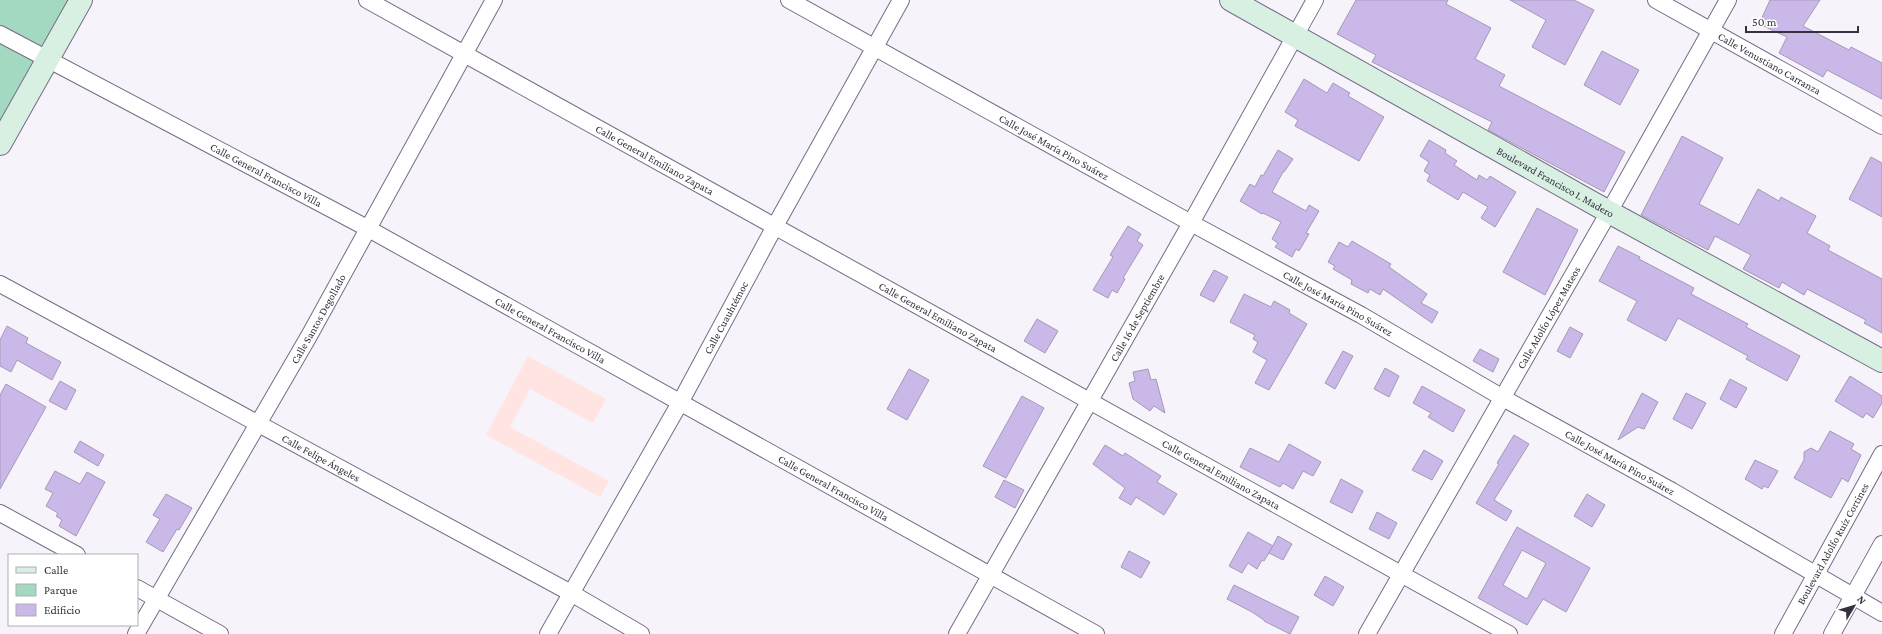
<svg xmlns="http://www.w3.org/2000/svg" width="1882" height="634" font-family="'Crimson Pro',serif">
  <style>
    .commercial { fill: #ffe4e1 }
    .green { fill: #a2d9c0 }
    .building { fill: #cab8e9; stroke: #a599b8; fill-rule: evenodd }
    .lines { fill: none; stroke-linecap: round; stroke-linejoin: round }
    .street-casing { stroke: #776c89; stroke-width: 18 }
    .secondary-casing { stroke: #776c89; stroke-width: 24 }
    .street { stroke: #fff; stroke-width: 16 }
    .secondary { stroke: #d7f0e2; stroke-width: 22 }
    .labels { text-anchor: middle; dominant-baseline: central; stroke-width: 3.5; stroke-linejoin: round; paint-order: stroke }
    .street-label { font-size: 11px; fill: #36313e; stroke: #fff }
  </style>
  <rect width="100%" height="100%" fill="#f6f3fa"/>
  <!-- commercial -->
  <path class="commercial" d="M528,356L606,399L593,423L530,389L510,427L609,481L600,497L486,435Z"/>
  <!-- green -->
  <path class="green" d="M0,0H75L0,136Z"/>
  <!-- building -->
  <g class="building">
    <path d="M1356,0H1448L1446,4L1491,28L1475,59L1505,75L1499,86L1625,152L1604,192L1488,130L1492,122L1372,62L1376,55L1337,34Z"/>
    <path d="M1510,0H1574L1594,10L1565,65L1532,47L1546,20Z"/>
    <path d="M1770,0H1820L1803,26L1849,50L1851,47L1882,63V99L1827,70L1823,77L1779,53L1787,37L1759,24Z"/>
    <path d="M1602,51L1639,70L1620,105L1584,85Z"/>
    <path d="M1304,79L1327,93L1333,83L1350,93L1348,96L1384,117L1359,161L1295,126L1298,120L1285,112Z"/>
    <path d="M1682,136L1723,158L1699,204L1739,225L1758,189L1779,201L1781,197L1816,216L1807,233L1830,246L1828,250L1882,279V333L1864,323L1866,320L1807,289L1804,295L1782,282L1779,288L1743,269L1751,255L1715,236L1708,250L1641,215Z"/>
    <path d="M1429,140L1446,150L1445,153L1457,161L1454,165L1477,180L1479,175L1487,180L1490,176L1516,192L1495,227L1481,218L1488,207L1463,192L1458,200L1427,181L1430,175L1424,171L1429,162L1420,156Z"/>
    <path d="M1278,150L1293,159L1284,172H1283L1272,192L1306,211L1309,205L1319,211L1306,233L1309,234L1299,251L1296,249L1292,257L1275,247L1278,243L1272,239L1281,222L1263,213L1262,214L1240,201L1250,184L1255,187L1261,175L1263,176Z"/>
    <path d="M1871,157L1882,163V217L1849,199Z"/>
    <path d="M1537,208L1578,230L1545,295L1503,272Z"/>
    <path d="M1128,226L1141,234L1137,241L1143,245L1123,278L1125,279L1117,293L1112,290L1108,298L1093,290L1113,257L1110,255Z"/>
    <path d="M1352,241L1391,264L1389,267L1427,294L1421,303L1438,312L1432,323L1383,289L1380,295L1370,289L1368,293L1351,284L1352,280L1333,269L1335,266L1328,262L1339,242L1348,247Z"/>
    <path d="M1618,246L1640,257L1639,259L1694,288L1691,294L1748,324L1746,327L1800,356L1787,381L1746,359L1748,356L1678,318L1666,341L1627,320L1637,301L1599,281Z"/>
    <path d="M1214,270L1228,277L1214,302L1200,295Z"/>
    <path d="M1244,294L1271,307L1274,301L1290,310L1289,313L1307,324L1269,390L1255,383L1267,360L1253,352L1258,342L1253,339L1255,335L1230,322Z"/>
    <path d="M1037,319L1058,331L1045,353L1024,341Z"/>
    <path d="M7,326L28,338L26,343L61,362L52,380L17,360L11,372L0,366V340Z"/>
    <path d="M1570,327L1583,334L1570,358L1557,351Z"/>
    <path d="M1480,349L1499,359L1493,372L1473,361Z"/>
    <path d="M1343,351L1353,356L1335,389L1325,383Z"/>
    <path d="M1385,368L1399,376L1389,397L1374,389Z"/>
    <path d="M909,369L929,380L907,420L887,409Z"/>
    <path d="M1148,369L1151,380L1156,379L1165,413L1154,406L1150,411L1133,399L1129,383L1135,381L1133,372Z"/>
    <path d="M1850,376L1882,396V403L1873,418L1866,413L1863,418L1835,401Z"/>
    <path d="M1730,379L1747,388L1736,408L1720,399Z"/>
    <path d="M60,381L76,390L66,410L49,401Z"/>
    <path d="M6,384L46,407L0,489V395Z"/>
    <path d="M1422,386L1465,410L1453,432L1428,417L1431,413L1413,403Z"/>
    <path d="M1642,393L1658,402L1644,429L1638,427L1618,440Z"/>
    <path d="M1686,393L1706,403L1692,429L1673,419Z"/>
    <path d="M1022,396L1044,408L1006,478L983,466Z"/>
    <path d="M1830,431L1854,444L1851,449L1861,455L1848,482L1842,478L1831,498L1794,478L1804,460V452L1811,448L1818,452Z"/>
    <path d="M1514,435L1529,444L1494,500L1512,511L1506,521L1476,503L1499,464L1497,463Z"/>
    <path d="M80,441L104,455L98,466L74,452Z"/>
    <path d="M1289,444L1321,462L1313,476L1303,471L1293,489L1283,483L1280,487L1240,467L1250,448L1279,462Z"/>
    <path d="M1105,445L1123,456L1125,453L1161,476L1157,482L1177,494L1164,515L1136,497L1131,505L1119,498L1125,488L1093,464Z"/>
    <path d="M1424,450L1443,461L1432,480L1412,470Z"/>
    <path d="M1755,460L1778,471L1768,488L1764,486L1762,489L1745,479Z"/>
    <path d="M55,471L80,484L87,472L105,482L76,536L59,526L62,520L56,516L58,513L46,506L53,493L45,489Z"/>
    <path d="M1341,479L1363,491L1352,513L1330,502Z"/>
    <path d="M1004,480L1024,490L1015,508L995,497Z"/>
    <path d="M166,494L192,508L179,530L177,529L163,552L146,542L160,519L153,515Z"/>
    <path d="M1587,494L1605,505L1592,527L1574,516Z"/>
    <path d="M1377,512L1397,523L1389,539L1369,529Z"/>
    <path d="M1517,527L1590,568L1566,612L1543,599L1527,625L1478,598ZM1522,550L1546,563L1527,599L1503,585Z"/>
    <path d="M1248,532L1273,546L1264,561L1262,560L1257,569L1248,563L1242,573L1229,566Z"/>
    <path d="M1278,536L1292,544L1283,560L1269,553Z"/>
    <path d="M1129,551L1150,562L1141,578L1121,567Z"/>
    <path d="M1325,576L1344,587L1333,606L1314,595Z"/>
    <path d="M1234,585L1299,617L1290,634L1264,621V620L1252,612L1227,599Z"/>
  </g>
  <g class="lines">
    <!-- street casing -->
    <g class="street-casing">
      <g id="street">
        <path id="s1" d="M367,0L1509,634"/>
        <path id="s2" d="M789,0L1191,223L1361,315L1503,398L1672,491L1882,613"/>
        <path id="s3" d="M1656,0L1882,126"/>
        <path id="s4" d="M0,34L367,228L1096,634"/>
        <path id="s5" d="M0,284L571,593L641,634"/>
        <path d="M0,513L77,555"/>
        <path d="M137,588L220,634"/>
        <path id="s6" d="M136,634L309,336L494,0"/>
        <path id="s7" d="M548,634L681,401L775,226L901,0"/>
        <path id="s8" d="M957,634L1191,223L1315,0"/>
        <path id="s9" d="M1367,634L1609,212L1728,0"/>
        <path id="s10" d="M1783,634L1882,454"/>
        <path d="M1832,634L1882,544"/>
      </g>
    </g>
    <!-- secondary casing -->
    <g class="secondary-casing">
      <g id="secondary">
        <path id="s11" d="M1231,0L1609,212L1882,361"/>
        <path d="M0,144L81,0"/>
      </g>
    </g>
    <!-- street -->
    <use href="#street" class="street"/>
    <!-- secondary -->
    <use href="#secondary" class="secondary"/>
  </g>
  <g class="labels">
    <!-- street labels -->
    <g class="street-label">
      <text stroke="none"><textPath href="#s3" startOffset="130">Calle Venustiano Carranza</textPath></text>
      <text stroke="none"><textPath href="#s2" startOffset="303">Calle José María Pino Suárez</textPath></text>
      <text stroke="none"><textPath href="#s1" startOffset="329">Calle General Emiliano Zapata</textPath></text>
      <text stroke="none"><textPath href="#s4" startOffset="301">Calle General Francisco Villa</textPath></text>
      <text stroke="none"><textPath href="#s11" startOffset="372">Boulevard Francisco I. Madero</textPath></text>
      <text stroke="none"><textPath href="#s2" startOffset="627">Calle José María Pino Suárez</textPath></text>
      <text stroke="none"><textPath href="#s1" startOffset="653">Calle General Emiliano Zapata</textPath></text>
      <text stroke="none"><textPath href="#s8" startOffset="364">Calle 16 de Septiembre</textPath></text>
      <text stroke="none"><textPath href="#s6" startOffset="364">Calle Santos Degollado</textPath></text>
      <text stroke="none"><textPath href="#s7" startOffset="363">Calle Cuauhtémoc</textPath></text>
      <text stroke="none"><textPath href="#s9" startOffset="365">Calle Adolfo López Mateos</textPath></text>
      <text stroke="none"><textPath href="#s4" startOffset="625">Calle General Francisco Villa</textPath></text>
      <text stroke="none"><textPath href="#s5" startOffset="365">Calle Felipe Ángeles</textPath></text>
      <text stroke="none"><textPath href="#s2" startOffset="951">Calle José María Pino Suárez</textPath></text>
      <text stroke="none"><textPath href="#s1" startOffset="977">Calle General Emiliano Zapata</textPath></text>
      <text stroke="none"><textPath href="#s4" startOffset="949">Calle General Francisco Villa</textPath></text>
      <text stroke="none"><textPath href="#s10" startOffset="103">Boulevard Adolfo Ruíz Cortines</textPath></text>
    </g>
  </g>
  <!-- legend -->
  <rect x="8" y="554" width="130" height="72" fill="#ffffff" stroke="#afadb2"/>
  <rect x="16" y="567" width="20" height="6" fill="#d7f0e2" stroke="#afadb2"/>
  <text x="44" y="574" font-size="12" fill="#36313e">Calle</text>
  <rect x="16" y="584" width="20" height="12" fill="#a2d9c0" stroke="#afadb2"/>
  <text x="44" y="594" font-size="12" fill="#36313e">Parque</text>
  <rect x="16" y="604" width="20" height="12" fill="#cab8e9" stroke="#afadb2"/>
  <text x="44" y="614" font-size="12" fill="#36313e">Edificio</text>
  <!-- north arrow -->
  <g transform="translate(1854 606) rotate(52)" stroke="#ffffff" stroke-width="3" paint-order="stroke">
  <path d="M0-3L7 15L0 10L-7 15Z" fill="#36313e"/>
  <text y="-6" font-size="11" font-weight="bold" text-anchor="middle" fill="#36313e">N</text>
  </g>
  <!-- scale -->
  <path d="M1746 26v6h112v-6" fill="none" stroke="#36313e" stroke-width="2"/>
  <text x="1752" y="26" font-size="12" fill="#36313e" stroke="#ffffff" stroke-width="3" paint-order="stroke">50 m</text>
</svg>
